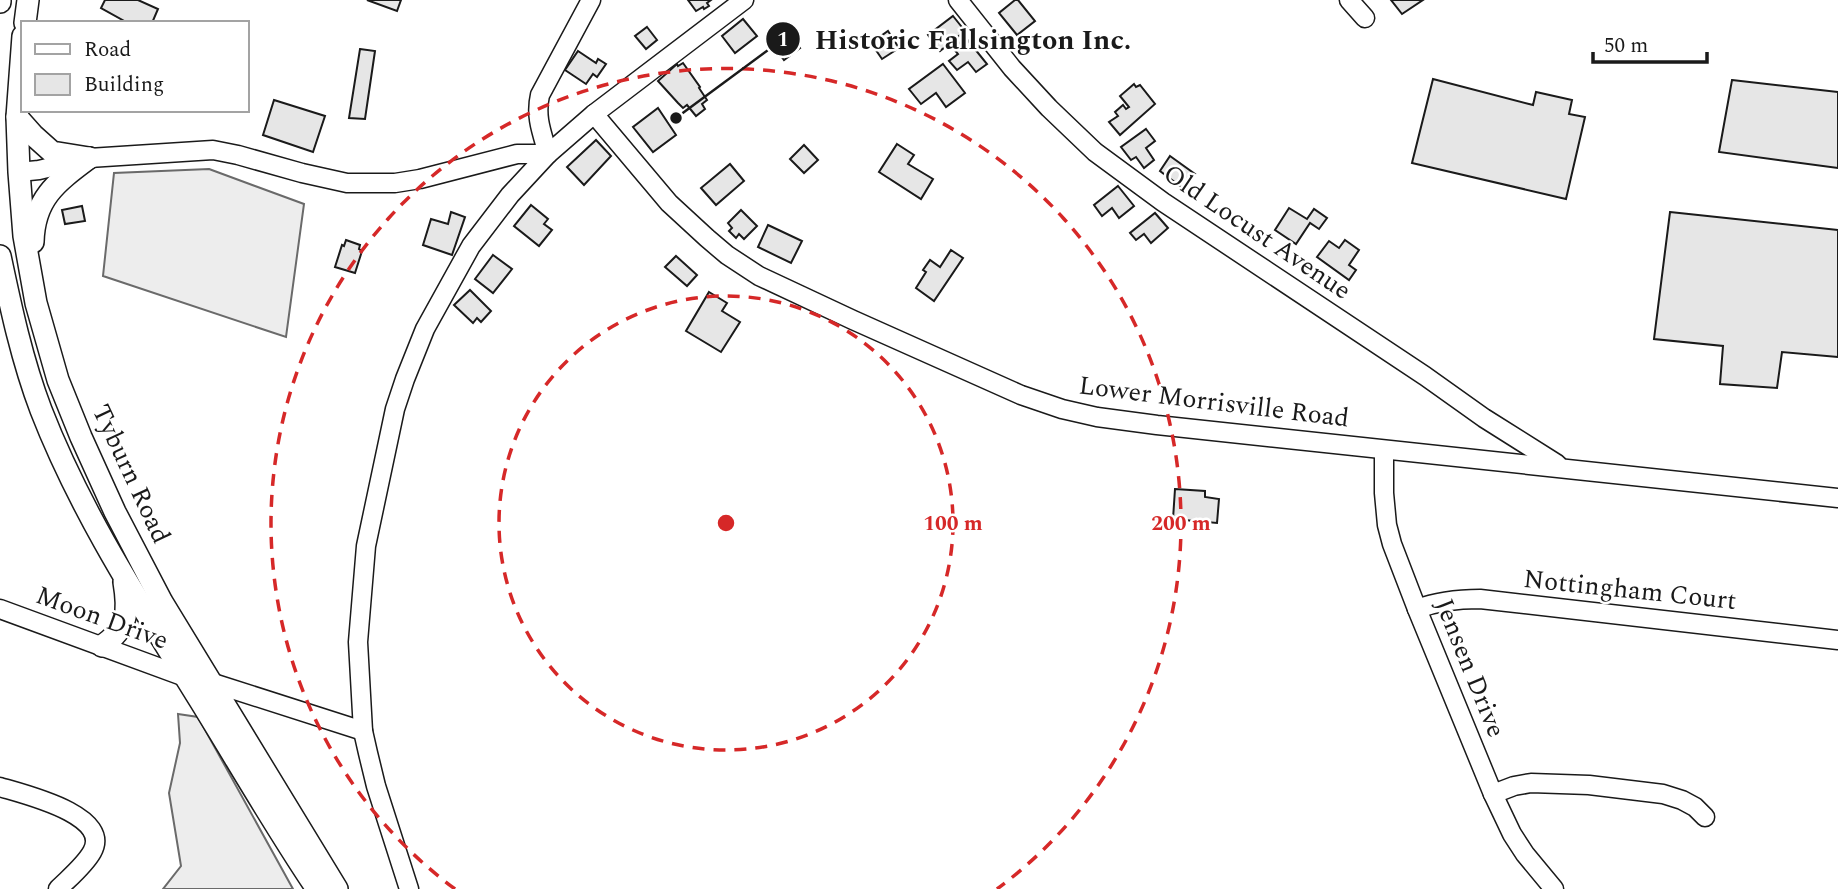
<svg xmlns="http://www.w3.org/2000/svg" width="1838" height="889" font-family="Spectral,serif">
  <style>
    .built { fill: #ededed; stroke: #6a6a6a; stroke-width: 2 }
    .building { fill: #e6e6e6; stroke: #1a1a1a; stroke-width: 2 }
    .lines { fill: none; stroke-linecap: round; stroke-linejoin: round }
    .minor-casing { stroke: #1a1a1a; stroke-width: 21 }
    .major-casing { stroke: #1a1a1a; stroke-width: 24 }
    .minor { stroke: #fff; stroke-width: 18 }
    .major { stroke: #fff; stroke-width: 21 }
    .ring { fill: none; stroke: #d62828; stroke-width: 3.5; stroke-dasharray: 12 9 }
    .labels { text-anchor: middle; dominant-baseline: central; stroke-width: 5; stroke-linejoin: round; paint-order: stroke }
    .street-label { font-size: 26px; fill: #1a1a1a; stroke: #fff }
    .centre { fill: #d62828; stroke: #fff; stroke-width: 3.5 }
    .ring-label { font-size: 21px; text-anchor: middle; font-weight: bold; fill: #d62828; stroke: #fff; stroke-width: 5; stroke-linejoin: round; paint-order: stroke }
    .leader { fill: none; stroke: #1a1a1a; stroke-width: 2.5 }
    .callout-dot { fill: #1a1a1a; stroke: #fff; stroke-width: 2.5 }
    .mark-label { font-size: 21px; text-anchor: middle; font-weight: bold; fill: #fff }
    .callout-label { font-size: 28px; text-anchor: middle; font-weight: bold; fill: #1a1a1a; stroke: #fff; stroke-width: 5; stroke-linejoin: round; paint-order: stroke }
  </style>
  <rect width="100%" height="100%" fill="#fff"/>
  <!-- built -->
  <g class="built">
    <path d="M209,169L304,204L286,337L103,276L114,173Z"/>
    <path d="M178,714L198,717L293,889H163L181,866L169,793L180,743Z"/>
  </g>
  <!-- building -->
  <g class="building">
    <path d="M105,0H138L158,9L152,23H128L101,8Z"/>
    <path d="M367,0H401L397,11Z"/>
    <path d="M688,0H711L707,3L709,6L704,9L703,7L696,11Z"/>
    <path d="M1015,0H1018L1035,21L1017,35L999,13Z"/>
    <path d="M1391,0H1423L1402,14Z"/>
    <path d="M953,16L965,31L940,51L928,35Z"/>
    <path d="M743,19L757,36L735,53L722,36Z"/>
    <path d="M647,27L657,40L646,49L635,36Z"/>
    <path d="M786,30L800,48L784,60L771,42Z"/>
    <path d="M888,31L899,48L882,59L871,43Z"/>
    <path d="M966,38L987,64L976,72L968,62L957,70L949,61L958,54L953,48Z"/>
    <path d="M360,49L375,51L365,119L349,118Z"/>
    <path d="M578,51L596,63L598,59L606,64L597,77L593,74L586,84L565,70Z"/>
    <path d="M683,63L700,87L699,88L707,100L702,104L705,109L696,116L687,105L683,108L678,103L658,81L677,64L678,66Z"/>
    <path d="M943,64L965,93L946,107L936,93L921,104L909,89Z"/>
    <path d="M1433,79L1533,105L1536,92L1572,100L1569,114L1585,117L1566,199L1412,163Z"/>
    <path d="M1732,80L1838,92V168L1719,152Z"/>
    <path d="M1134,84L1136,87L1140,85L1155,104L1120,135L1109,122L1118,116L1115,112L1123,105L1126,109L1129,107L1120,96Z"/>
    <path d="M274,100L325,116L313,152L263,135Z"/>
    <path d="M658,108L676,135L653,152L633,127Z"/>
    <path d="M1146,129L1155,141L1146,148L1154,160L1144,168L1136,157L1131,160L1121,147Z"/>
    <path d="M596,140L611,156L584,185L567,167Z"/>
    <path d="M897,144L914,155L908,164L933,179L921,199L879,172Z"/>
    <path d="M804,145L818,160L804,173L790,159Z"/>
    <path d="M1170,156L1195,174L1184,189L1160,171Z"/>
    <path d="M730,164L744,181L716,205L701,188Z"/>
    <path d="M1118,186L1134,206L1119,218L1112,208L1102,216L1094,205Z"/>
    <path d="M531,205L548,219L544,224L552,230L539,246L514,226Z"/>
    <path d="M82,206L85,221L65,224L62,210Z"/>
    <path d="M1289,208L1307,219L1314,209L1327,218L1319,229L1310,223L1296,244L1275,230Z"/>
    <path d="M741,210L757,226L744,239L739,234L736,238L729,231L732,228L728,223Z"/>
    <path d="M451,212L465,217L452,255L423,245L431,219L448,224Z"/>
    <path d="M1670,212L1838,230V357L1782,352L1777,388L1720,384L1723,346L1654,339Z"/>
    <path d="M1155,213L1168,228L1151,243L1144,234L1136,240L1130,233Z"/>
    <path d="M768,225L802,241L791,263L758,247Z"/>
    <path d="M346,240L360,245L359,249L362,251L355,273L335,267L342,245L344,246Z"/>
    <path d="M1345,240L1359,250L1349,265L1356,270L1349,280L1317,257L1329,241L1339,248Z"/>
    <path d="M951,250L963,258L934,301L916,288L926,272L923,270L930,260L940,267Z"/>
    <path d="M493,255L512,269L493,293L475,279Z"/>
    <path d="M676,256L697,275L687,286L665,267Z"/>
    <path d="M470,290L491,311L481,322L477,318L473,323L454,305Z"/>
    <path d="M709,292L727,303L722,311L740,322L721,352L686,331Z"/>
    <path d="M1175,489L1205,491V497L1219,499L1217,523L1173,519Z"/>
  </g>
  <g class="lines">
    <!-- minor casing -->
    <g class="minor-casing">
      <g id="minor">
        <path d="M958,0L1012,68L1049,108L1095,152L1163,202L1425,376L1484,418L1557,464"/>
        <path d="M1349,0L1365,18"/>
        <path d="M594,114L669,203L707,238L727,255L759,276L853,320L1021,395L1062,409L1097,417L1157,425L1838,498"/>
        <path d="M548,154C542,133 535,117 540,95L591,0"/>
        <path d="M19,172L39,170L89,158L213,150L238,155L302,173L347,183H395L420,179L517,154H548"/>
        <path d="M1384,450V493L1387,525L1392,544L1417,609L1493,794L1512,834L1525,854L1554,889"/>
        <path d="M0,609L185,677"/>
        <path d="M1417,609C1438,601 1457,599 1480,599L1838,640"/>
        <path d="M210,682L363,731"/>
        <path d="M0,787C23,794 113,815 92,852C84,866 69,878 58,889"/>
        <path d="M1493,794L1514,786L1531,783L1589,785L1663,794L1682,800L1695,807L1705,817"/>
        <path d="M409,889L376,786L368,753L363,731L358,642L366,546L395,409L405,379L425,329L471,246L510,195L548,154L594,114L744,0"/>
      </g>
    </g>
    <!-- major casing -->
    <g class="major-casing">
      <g id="major">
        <path d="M0,2V0"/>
        <path d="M25,23L28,0"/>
        <path d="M23,36L17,117L19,172L24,236L36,303L58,380L81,437L115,512L162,602L337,889"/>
        <path d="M17,117L33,135L52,152L89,158"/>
        <path d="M33,242C34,198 57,182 89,158"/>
        <path d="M0,256C11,308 22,360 41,410C81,513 141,605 199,699C238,762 275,827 317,889"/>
        <path d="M102,646C128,628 129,612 124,582"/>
      </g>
    </g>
    <!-- minor -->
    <use href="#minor" class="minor"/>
    <!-- major -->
    <use href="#major" class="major"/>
  </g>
  <!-- distance rings -->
  <g class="ring">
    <circle cx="726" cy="523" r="227"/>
    <path d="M455 889A455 455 0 1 1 997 889"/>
  </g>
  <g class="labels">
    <!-- street labels -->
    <g class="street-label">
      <text transform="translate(1257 232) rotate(34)">Old Locust Avenue</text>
      <text transform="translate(1214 402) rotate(7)">Lower Morrisville Road</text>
      <text transform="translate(131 474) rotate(65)">Tyburn Road</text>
      <text transform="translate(1630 590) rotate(6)">Nottingham Court</text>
      <text transform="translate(102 618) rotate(20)">Moon Drive</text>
      <text transform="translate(1470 668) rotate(68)">Jensen Drive</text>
    </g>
  </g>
  <circle cx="726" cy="523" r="10" class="centre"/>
  <g class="ring-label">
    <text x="953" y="530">100 m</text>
    <text x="1181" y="530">200 m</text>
  </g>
  <!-- callouts -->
  <path class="leader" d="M676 118L783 39"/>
  <g class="callout-dot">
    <circle cx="676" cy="118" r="7"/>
    <circle cx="783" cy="39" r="18"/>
  </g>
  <g class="mark-label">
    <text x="783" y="46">1</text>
  </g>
  <g class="callout-label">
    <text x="973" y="49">Historic Fallsington Inc.</text>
  </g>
  <!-- legend -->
  <rect x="21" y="21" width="228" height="91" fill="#ffffff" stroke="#a3a3a3" stroke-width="2"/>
  <rect x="35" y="44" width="35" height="10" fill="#ffffff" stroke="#a3a3a3" stroke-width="2"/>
  <text x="84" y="56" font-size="21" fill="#1a1a1a">Road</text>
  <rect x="35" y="74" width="35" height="21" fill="#e6e6e6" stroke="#a3a3a3" stroke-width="2"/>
  <text x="84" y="91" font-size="21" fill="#1a1a1a">Building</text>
  <!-- scale -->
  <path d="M1593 52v10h114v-10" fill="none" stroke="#1a1a1a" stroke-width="3.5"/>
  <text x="1604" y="52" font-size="21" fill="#1a1a1a" stroke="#ffffff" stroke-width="5" paint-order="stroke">50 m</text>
</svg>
